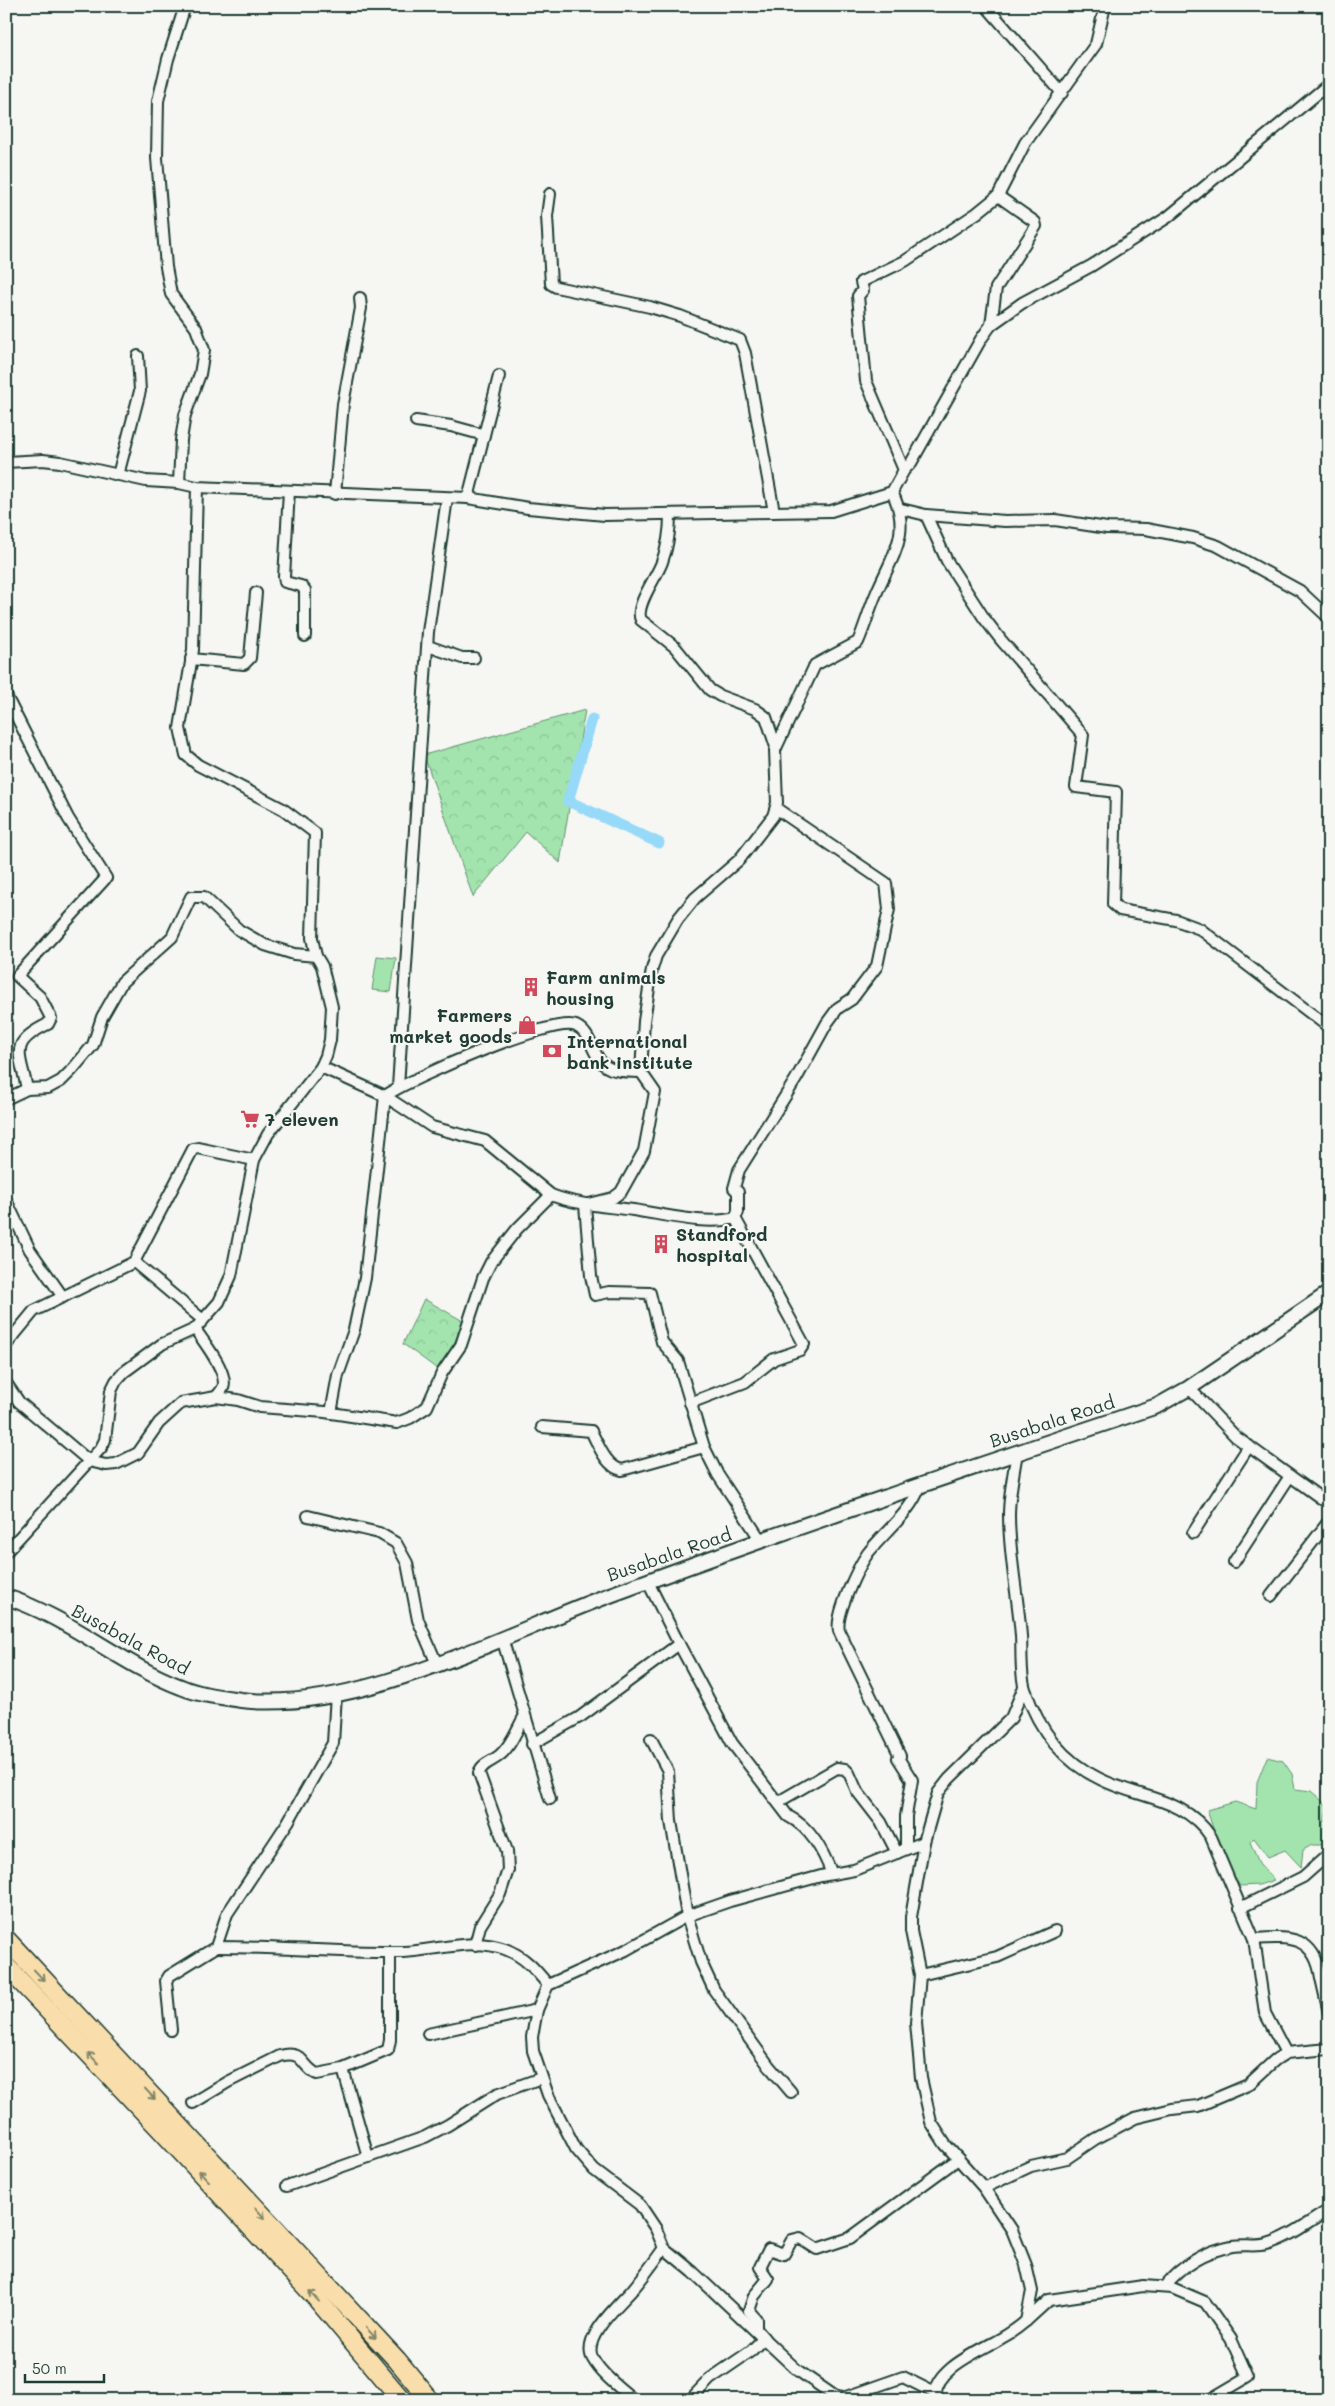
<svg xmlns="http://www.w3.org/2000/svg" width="1335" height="2406" font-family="Mali,sans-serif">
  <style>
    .grass { fill: #a3e4ae; stroke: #619071 }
    .forest { fill: url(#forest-crowns); stroke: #619071 }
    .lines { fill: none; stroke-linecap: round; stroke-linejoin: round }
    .canal { stroke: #96d9f8; stroke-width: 11 }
    .minor-casing { stroke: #1f3d34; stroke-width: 14 }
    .tertiary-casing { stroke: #1f3d34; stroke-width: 18 }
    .trunk-casing { stroke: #1f3d34; stroke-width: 21 }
    .minor { stroke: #f6f6f2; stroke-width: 10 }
    .tertiary { stroke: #f6f6f2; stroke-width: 14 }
    .trunk { stroke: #f9deab; stroke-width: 18 }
    .oneway { stroke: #81856a }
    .labels { text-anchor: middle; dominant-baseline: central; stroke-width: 4.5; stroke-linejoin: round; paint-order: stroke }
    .poi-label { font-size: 18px; font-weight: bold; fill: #1f3d34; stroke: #f6f6f2; text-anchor: start }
    .street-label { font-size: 18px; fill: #1f3d34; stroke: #f6f6f2 }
  </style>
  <defs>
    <pattern id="forest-crowns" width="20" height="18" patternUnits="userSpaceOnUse" patternTransform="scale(1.25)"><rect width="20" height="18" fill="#a3e4ae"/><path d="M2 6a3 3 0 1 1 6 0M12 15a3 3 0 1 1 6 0" fill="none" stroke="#8cc496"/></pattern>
  </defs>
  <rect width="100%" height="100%" fill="#f6f6f2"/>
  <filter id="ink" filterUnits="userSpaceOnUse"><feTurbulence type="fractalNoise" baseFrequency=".02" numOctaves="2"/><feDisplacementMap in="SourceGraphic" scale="10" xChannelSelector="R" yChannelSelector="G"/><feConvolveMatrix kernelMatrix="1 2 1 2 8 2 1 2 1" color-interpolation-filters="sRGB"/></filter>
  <g filter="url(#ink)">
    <!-- grass -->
    <g class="grass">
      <path d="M377,956L396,958L391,992L372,990Z"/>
      <path d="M1267,1757L1283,1761L1292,1774L1295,1789L1311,1791L1328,1806L1324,1822L1329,1818V1839L1322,1845H1312L1303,1850L1301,1867L1285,1850L1268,1857L1254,1838L1250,1842L1259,1863L1274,1880L1259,1885L1240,1886L1225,1864L1207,1810L1235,1802L1256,1809L1257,1782Z"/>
    </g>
    <!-- forest -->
    <g class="forest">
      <path d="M585,710L560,863L526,832L473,897L424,755Z"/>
      <path d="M424,1299L465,1322L440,1371L403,1344Z"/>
    </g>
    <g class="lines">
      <!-- canal -->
      <path class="canal" d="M592,719L568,801L659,843"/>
      <!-- minor casing -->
      <g class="minor-casing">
        <g id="minor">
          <path d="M986,6L1062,93"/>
          <path d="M550,194L547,216L551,284L556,287L650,307L680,316L740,340L745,353L774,512"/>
          <path d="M991,325L996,288L1036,226L1035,222L998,196"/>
          <path d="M416,421L451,426L484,435"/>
          <path d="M6,462L43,460L60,462L146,481L179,483L197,487L468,498L528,508L605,515L831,511L892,492L904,470L911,463L981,339L991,325L1022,303L1091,266L1168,217L1329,84"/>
          <path d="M904,470L866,381L858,296L863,290L861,282L905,261L977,213L998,196L1025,143L1096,44L1105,6"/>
          <path d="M118,475L140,391L138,356"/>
          <path d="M179,483L181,440L185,415L200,374L204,350L196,328L171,294L166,267L157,158L158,101L168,59L185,6"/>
          <path d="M289,491L284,577L285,582L301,586L305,590V636"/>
          <path d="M335,494L343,404L361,308L360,298"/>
          <path d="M468,498L499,376"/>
          <path d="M901,509L926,515L1005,521L1055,520L1107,528L1146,529L1193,538L1218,546L1300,591L1329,618"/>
          <path d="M670,515C670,532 668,546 662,562C657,577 634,606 641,620L675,647L710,690L720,696L755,709L766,717L776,747"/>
          <path d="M926,515L947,561L984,618L1001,640L1083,735L1076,787L1116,792L1113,904L1120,910L1176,920L1200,929L1326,1025L1329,1029"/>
          <path d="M428,646L462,658H474"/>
          <path d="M191,659L244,664L250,658L256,593"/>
          <path d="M6,696L68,818L106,878L17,976L40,997L51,1018L48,1024C8,1043 20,1053 27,1089"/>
          <path d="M321,1067L385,1096L432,1127L485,1141L551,1195C577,1205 605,1206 633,1210C662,1214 707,1226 735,1218L738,1212V1192L734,1188L739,1170L796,1079L827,1023L838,1008L852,999L877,966L889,909L886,883L777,809"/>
          <path d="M398,1087L428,632L447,498"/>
          <path d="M6,1099L27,1089L48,1088L61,1081L72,1070L93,1045L102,1017L122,982L172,937L191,897H204L239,930L265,945L294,954L316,956"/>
          <path d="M6,1200L30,1250L63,1297"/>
          <path d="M134,1262L193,1149L198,1148L254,1160"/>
          <path d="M195,1329C204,1342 229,1373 223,1388C221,1391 218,1395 216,1397"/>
          <path d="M6,1345L34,1311L134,1262L203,1320"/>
          <path d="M6,1383L19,1402L89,1461L106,1465L116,1464L138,1453L159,1423L181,1403L216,1397L238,1400L260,1407L325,1412L397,1423L410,1418L427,1407L442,1373L461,1345L483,1278L491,1262L517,1229L551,1195"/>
          <path d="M1189,1388L1236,1437L1329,1504"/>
          <path d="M690,1403L745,1382L774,1359L800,1350L804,1344L735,1218"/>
          <path d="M331,1413L338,1375L354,1330L365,1278L385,1096C409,1079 553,1016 576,1026C595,1035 591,1065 615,1070C623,1072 633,1072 641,1072"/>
          <path d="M542,1427L591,1431C598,1444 606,1467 622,1470L704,1447"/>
          <path d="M1017,1452C1014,1472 1009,1494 1009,1515C1009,1556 1018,1596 1021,1636C1022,1652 1020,1673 1025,1689C1038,1728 1062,1761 1100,1779C1139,1799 1185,1797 1211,1837L1254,1939C1290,1936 1315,1936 1321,1978L1329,1977"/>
          <path d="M308,1516L379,1533L396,1543L407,1563L418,1620L437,1664"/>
          <path d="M1193,1533L1249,1446"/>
          <path d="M762,1542L718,1475L704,1447L678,1361L662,1342L650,1293L609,1292L595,1295L591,1276L585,1205L613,1198L621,1192L644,1151L655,1092L641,1072L644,1021L652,969L656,956L678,919L695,898L739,860L773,816L777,803L775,750L815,665L858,642C865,626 869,610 876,594C891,557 913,534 892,492"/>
          <path d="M6,1552L101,1448L105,1440L111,1391L116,1381L124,1372L162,1344L195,1329L219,1302L231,1276L254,1160L268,1134L321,1067L326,1056L330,1040L332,1007L322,966L316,956L312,938L315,833L283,809L198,765L186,755L180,728L193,650L197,487"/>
          <path d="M1234,1562L1290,1476"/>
          <path d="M1271,1596L1329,1521"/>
          <path d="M502,1638L550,1799"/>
          <path d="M679,1644L732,1743L788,1816C811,1828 823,1851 832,1874"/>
          <path d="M651,1739L668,1771L671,1821L687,1916L701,1962L714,1990L769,2066L791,2092"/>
          <path d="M532,1744L580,1717L679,1644L648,1582"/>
          <path d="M778,1802L837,1768L845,1769L849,1773L857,1791L881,1822L897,1853"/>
          <path d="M924,1842L854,1870L821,1876L730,1901L687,1916L626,1950L548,1985L537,2010L532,2037L533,2051L548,2095L576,2149L594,2170L640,2205L656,2229L664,2248L693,2272L797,2370L836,2397L843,2398L903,2377L935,2393"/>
          <path d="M906,1849V1816L912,1780L898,1758L900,1756L839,1631C835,1615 858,1567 868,1553C887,1529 910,1514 921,1484"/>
          <path d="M1240,1908L1303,1877L1329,1854"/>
          <path d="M1254,1939L1265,2013L1286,2053"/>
          <path d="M475,1945L480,1926L500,1894L508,1870L507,1851L479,1773C482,1763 492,1762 500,1755C511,1746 517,1729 524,1717"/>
          <path d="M216,1947C278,1947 341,1953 403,1952C436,1951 473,1937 505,1949C524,1956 536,1970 548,1985"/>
          <path d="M920,1975L997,1957L1055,1931"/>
          <path d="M1321,1978L1329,2013"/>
          <path d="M171,2030L166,1981L169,1976L216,1947L227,1914L288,1822L333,1743L336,1694"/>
          <path d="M428,2034L537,2010"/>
          <path d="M343,2069L368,2157"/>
          <path d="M193,2103L228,2082L280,2056C304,2049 301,2067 317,2074L343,2069L388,2050L390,2040V1952"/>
          <path d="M287,2186L425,2137L448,2125L497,2094L541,2078"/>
          <path d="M984,2188L1031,2166L1067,2158L1095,2139L1135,2118L1172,2109L1198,2106L1248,2085L1275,2060L1286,2053L1329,2049"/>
          <path d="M1164,2287C1181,2266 1205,2251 1232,2246C1244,2244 1256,2247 1267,2244C1289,2238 1310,2221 1329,2210"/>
          <path d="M1026,2321L1049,2300L1143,2286L1172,2288L1205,2302L1231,2339L1248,2377L1209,2400"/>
          <path d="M936,2399C931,2370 980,2351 1000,2339C1009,2334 1018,2328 1026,2321L1032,2291L1026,2265L1012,2230L984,2188L945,2144L931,2122L921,2078L916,2023L920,1975L911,1931V1917L924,1842L938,1793L949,1779L1011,1718L1024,1687"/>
          <path d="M634,2400C620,2388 602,2375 593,2359C580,2338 621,2303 633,2289C644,2276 654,2262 664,2248"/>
          <path d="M690,2400L710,2379L751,2351L764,2338L756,2329V2319L749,2311L754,2296L768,2279L760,2267L769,2249L784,2254L792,2240L800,2238L817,2249L850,2238L958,2159"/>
        </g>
      </g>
      <!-- tertiary casing -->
      <g class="tertiary-casing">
        <path id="tertiary" d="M6,1597C69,1617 120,1664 181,1687C200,1695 221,1697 241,1700C357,1714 502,1635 610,1595C791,1528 974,1467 1157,1406L1189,1388L1329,1293"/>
      </g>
      <!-- trunk casing -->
      <g class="trunk-casing">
        <g id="trunk">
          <path d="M6,1939L397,2360L430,2400"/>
          <path d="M6,1966L162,2131L316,2298L402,2400"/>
        </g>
      </g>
      <!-- minor -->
      <use href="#minor" class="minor"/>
      <!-- tertiary -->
      <use href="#tertiary" class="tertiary"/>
      <!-- trunk -->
      <use href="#trunk" class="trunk"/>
    </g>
    <!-- one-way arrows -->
    <defs><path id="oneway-shaft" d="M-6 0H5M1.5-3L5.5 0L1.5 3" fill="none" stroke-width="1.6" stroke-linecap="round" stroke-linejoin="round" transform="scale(1.25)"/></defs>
    <g class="oneway">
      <use href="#oneway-shaft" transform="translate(39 1975) rotate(47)"/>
      <use href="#oneway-shaft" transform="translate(93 2058) rotate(-133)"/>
      <use href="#oneway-shaft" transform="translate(150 2094) rotate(47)"/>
      <use href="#oneway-shaft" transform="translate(204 2176) rotate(-133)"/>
      <use href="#oneway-shaft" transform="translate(260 2213) rotate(47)"/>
      <use href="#oneway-shaft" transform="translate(314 2296) rotate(-132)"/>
      <use href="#oneway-shaft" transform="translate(371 2333) rotate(47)"/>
    </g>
  </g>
  <!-- icons -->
  <defs>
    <g id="building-bare" transform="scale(1.5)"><path d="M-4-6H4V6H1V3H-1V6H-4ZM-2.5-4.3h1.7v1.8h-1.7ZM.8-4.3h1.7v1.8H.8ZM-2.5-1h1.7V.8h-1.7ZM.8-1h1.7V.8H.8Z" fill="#d1495b" stroke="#f6f6f2" stroke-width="2.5" paint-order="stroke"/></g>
    <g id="shop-bare" transform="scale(1.5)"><path d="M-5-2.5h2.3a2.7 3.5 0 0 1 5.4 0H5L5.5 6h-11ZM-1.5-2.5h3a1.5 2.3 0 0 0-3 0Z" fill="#d1495b" stroke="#f6f6f2" stroke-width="2.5" paint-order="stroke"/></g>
    <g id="bank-bare" transform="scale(1.5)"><path d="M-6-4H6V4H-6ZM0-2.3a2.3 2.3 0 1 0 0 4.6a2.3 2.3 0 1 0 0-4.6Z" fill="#d1495b" stroke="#f6f6f2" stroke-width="2.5" paint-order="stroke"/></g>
    <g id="supermarket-bare" transform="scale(1.5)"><path d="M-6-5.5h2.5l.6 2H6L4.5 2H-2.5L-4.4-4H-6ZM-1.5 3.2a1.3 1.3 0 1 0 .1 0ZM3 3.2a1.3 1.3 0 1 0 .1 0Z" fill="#d1495b" stroke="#f6f6f2" stroke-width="2.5" paint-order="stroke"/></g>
  </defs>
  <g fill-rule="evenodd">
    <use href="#building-bare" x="531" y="987"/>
    <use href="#shop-bare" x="527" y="1025"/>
    <use href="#bank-bare" x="552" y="1051"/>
    <use href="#supermarket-bare" x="250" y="1119"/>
    <use href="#building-bare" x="661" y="1244"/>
  </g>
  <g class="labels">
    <!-- poi labels -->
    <g class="poi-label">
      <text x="546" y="977">Farm animals<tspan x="546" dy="21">housing</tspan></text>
      <text x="512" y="1015" text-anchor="end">Farmers<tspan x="512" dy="21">market goods</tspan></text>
      <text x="567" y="1041">International<tspan x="567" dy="21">bank institute</tspan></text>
      <text x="265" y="1119">7 eleven</text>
      <text x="676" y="1234">Standford<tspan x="676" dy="21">hospital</tspan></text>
    </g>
    <!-- street labels -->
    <g class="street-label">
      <text transform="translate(1052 1421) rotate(-18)">Busabala Road</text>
      <text transform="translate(669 1554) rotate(-19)">Busabala Road</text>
      <text transform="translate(131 1639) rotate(28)">Busabala Road</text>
    </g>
  </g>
  <!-- margin -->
  <rect width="1335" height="2406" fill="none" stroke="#f6f6f2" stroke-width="25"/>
  <rect x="12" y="12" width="1310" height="2381" fill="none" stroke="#1f3d34" stroke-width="2" filter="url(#ink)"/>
  <!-- scale -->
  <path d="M25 2374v8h79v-8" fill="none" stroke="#1f3d34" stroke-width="2.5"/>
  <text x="32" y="2374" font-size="15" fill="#1f3d34" stroke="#f6f6f2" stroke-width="4" paint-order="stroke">50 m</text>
</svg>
